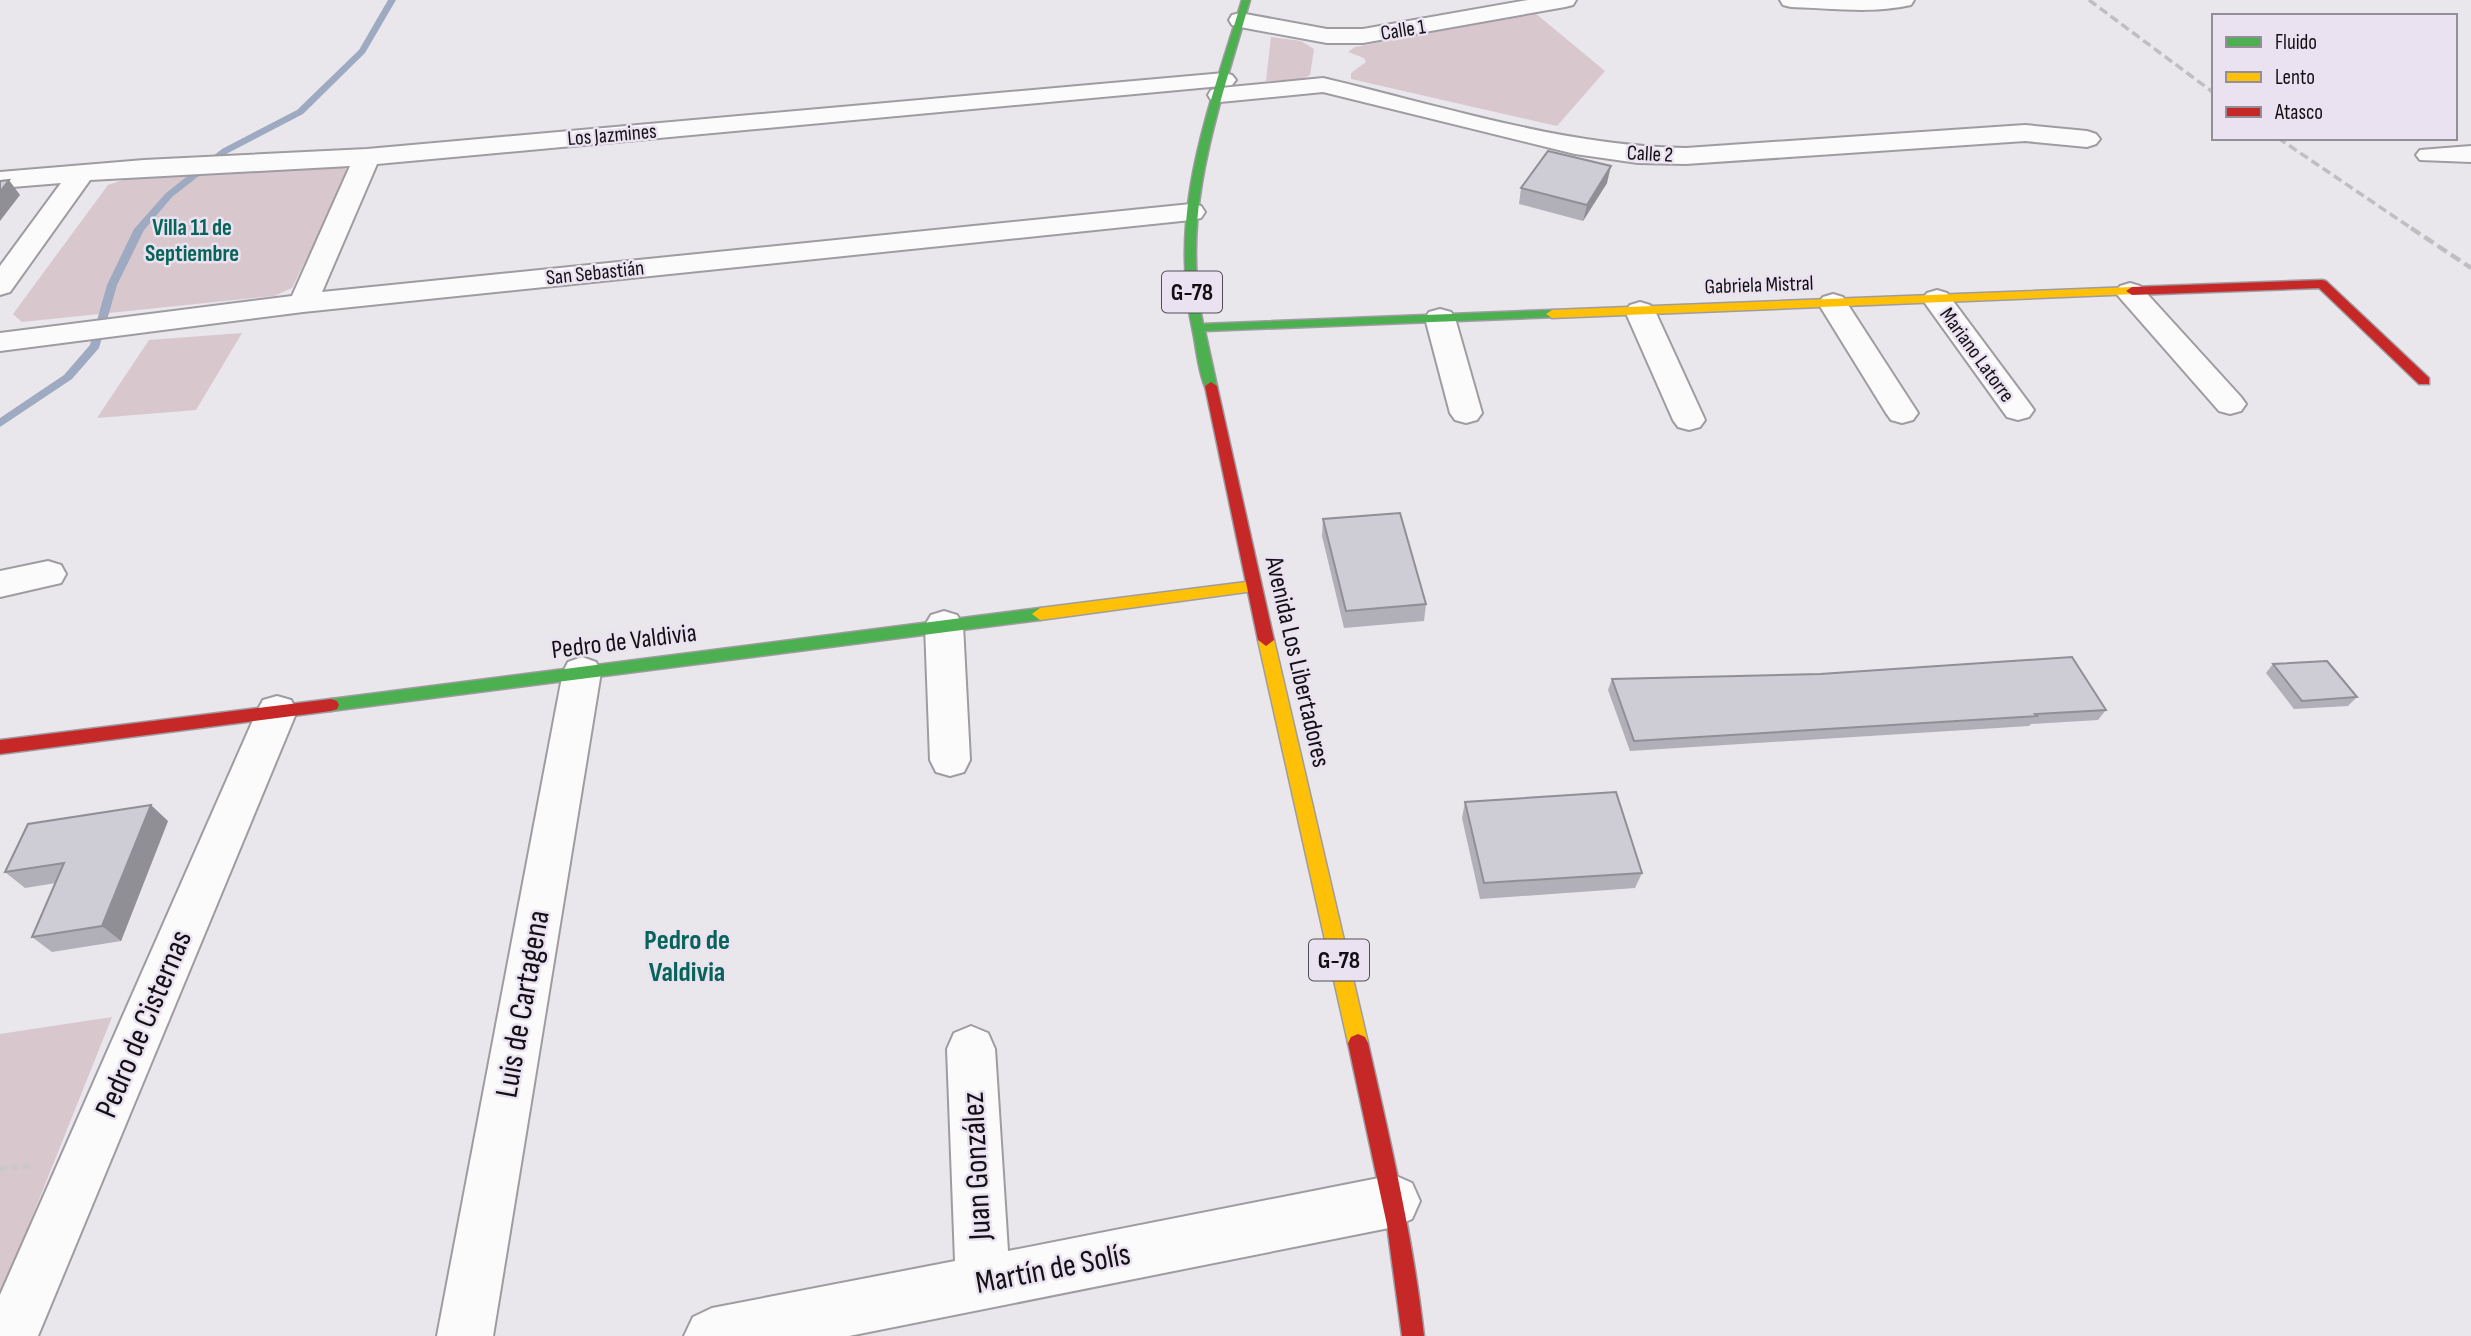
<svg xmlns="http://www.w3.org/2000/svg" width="2471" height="1336" font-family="'Sofia Sans Condensed',sans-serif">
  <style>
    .green { fill: #d8c7cd }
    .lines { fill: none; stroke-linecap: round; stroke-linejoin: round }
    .stream { fill: #9eaac1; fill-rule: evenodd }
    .street-casing { stroke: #9f9ca1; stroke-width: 4 }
    .fast-casing { stroke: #9f9ca1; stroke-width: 3 }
    .slow-casing { stroke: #9f9ca1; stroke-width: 3 }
    .jam-casing { stroke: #9f9ca1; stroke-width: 3 }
    .path { stroke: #c9c8cb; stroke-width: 5; stroke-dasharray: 7 4.5; stroke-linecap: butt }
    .street { fill: #fcfbfc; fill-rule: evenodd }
    .fast { fill: #4caf50; fill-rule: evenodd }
    .slow { fill: #ffc107; fill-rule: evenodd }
    .jam { fill: #c62828; fill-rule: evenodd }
    .rail-far1 { stroke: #bfbfc0; stroke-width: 3.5; stroke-dasharray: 9 4.5; stroke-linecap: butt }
    .rail { stroke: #bfbfc0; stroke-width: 4.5; stroke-dasharray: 11 5; stroke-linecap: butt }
    .wall { fill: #b1afb7 }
    .shaded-wall { fill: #908f95 }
    .building { fill: #ceccd5; stroke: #908f95; stroke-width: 2 }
    .labels { text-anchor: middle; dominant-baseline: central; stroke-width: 5; stroke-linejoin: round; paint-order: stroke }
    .far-street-label { font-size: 21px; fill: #121014; stroke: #eae2f0 }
    .far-neighbourhood-label { font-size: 23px; font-weight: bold; fill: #066458; stroke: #eae2f0 }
    .shield { fill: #eae2f0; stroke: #534f56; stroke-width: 2 }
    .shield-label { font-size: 24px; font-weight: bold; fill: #121014 }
    .street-label { font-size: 26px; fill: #121014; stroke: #eae2f0 }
    .neighbourhood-label { font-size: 28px; font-weight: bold; fill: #066458; stroke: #eae2f0 }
    .near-street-label { font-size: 32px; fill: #121014; stroke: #eae2f0 }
  </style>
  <rect width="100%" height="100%" fill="#e9e6ec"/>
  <!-- green -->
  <g class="green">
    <path d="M1535,13L1605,71L1557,126L1351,79V73L1366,62L1364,58L1348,52L1355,47Z"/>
    <path d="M1271,37L1301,41L1314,49L1310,75L1301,80L1266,81Z"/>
    <path d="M339,165L349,171L292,288L274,296L22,322L13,314L108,185L126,179Z"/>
    <path d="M242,333L196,410L97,418L149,340Z"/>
    <path d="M112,1017L0,1297V1034Z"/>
  </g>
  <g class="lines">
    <!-- stream -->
    <path class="stream" d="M388,0H396L365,53L303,114L228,153L172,197L144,230L117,285L99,348L72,379L0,427V418L64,375L90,345L107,285L134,229L166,193L222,149L297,110L359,50Z"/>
    <!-- street casing -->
    <g class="street-casing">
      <g id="street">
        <path d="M1528,0H1576L1573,5L1565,7L1363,43H1327L1240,27L1232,25L1229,20L1232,15L1240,13L1327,29H1363Z"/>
        <path d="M1780,0H1914L1911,5C1872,14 1830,8 1791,7L1783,5Z"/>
        <path d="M1224,73L1232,75L1236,80L1232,85L377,164L322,292L1191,204L1201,206L1205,212L1201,218L1191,220L303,312L0,351V333L292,296L350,166L90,180L10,292L0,295V266L61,183L0,188V172L144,160L367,149Z"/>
        <path d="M1323,78C1442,106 1563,146 1686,148L2025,125L2087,131L2096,134L2100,139L2096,144L2087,147L2025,141L1686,164L1638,163L1575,154L1323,92L1220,102L1211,100L1208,95L1211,90L1220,88Z"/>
        <path d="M2471,146V162L2420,160L2416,155L2420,150Z"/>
        <path d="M2130,283L2140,286L2241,397L2246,404L2241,411L2230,414L2219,411L2120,298L2115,292L2120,286Z"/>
        <path d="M1937,290L1947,293L2029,403L2034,410L2029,417L2018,420L2007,417L1922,299L1927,293Z"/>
        <path d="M1833,294L1843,297L1918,413L1913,420L1902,423L1891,420L1886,413L1818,303L1823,297Z"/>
        <path d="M1640,302L1650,305L1655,311L1705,420L1700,427L1689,430L1678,427L1673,420L1625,311L1630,305Z"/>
        <path d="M1440,309L1451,312L1455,318L1482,413L1477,420L1466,423L1455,420L1450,413L1425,318L1429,312Z"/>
        <path d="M48,561L61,565L66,574L61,583L0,597V571Z"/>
        <path d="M944,611L957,615L963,625L970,760L964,772L950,776L936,772L930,760L925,625L931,615Z"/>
        <path d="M582,657L596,662L601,672L493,1336H437L563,672L568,662Z"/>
        <path d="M277,696L291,700L297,711L38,1336H0V1295L257,711L263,700Z"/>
        <path d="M971,1026L988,1033L995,1049L1008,1251L1394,1175L1412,1183L1420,1201L1412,1219L1394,1227L849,1336H684L693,1317L712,1308L955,1261L947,1049L954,1033Z"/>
      </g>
    </g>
    <!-- fast casing -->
    <g class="fast-casing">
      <g id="fast">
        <path d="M1242,0H1250C1220,106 1179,212 1203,324L1552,310L1558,314L1556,317L1205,331L1217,386L1216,389H1206C1199,374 1197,354 1194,337C1166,215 1207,115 1242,0Z"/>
        <path d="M1040,608L1048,614L1040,620L331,711L325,709L323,705L325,701L331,699Z"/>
      </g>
    </g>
    <!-- slow casing -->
    <g class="slow-casing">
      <g id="slow">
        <path d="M2132,287L2136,288V294L1552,318L1546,314L1552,310Z"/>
        <path d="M1254,581L1261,586L1254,591L1040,620L1032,614L1040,608Z"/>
        <path d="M1266,634L1274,640L1368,1043L1365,1049L1358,1052L1351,1049L1348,1043L1258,640Z"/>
      </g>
    </g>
    <!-- jam casing -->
    <g class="jam-casing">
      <g id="jam">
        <path d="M2322,280L2326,281L2429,378V384H2419L2319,288L2132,295L2126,291L2132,287Z"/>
        <path d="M1211,382L1217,386L1274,640L1266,646L1258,640L1205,386Z"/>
        <path d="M331,699L337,701L339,705L337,709L331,711L0,754V740Z"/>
        <path d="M1358,1034L1365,1037L1368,1043C1390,1140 1413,1237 1424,1336H1402L1387,1225L1348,1043L1351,1037Z"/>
      </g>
    </g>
    <!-- path -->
    <path class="path" d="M0,1169L29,1166"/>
    <!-- street -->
    <use href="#street" class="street"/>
    <!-- fast -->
    <use href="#fast" class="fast"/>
    <!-- slow -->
    <use href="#slow" class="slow"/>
    <!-- jam -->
    <use href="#jam" class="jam"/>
    <!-- rail-far1 -->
    <g class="rail-far1">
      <path d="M2089,0L2214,93"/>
      <path d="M2278,138L2414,230"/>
    </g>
    <!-- rail -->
    <path class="rail" d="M2411,228L2471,268"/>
  </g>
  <!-- wall -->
  <g class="wall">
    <path d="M1607,183L1583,221L1519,204L1521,188Z"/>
    <path d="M1323,519L1426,604L1424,621L1344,628L1322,536Z"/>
    <path d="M2273,664L2357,697L2348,706L2294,709L2266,673Z"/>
    <path d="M1612,679L2106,710L2098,720L2031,724L2029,726L1630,751L1608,690Z"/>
    <path d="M1465,802L1642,873L1635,888L1480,899L1462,818Z"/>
    <path d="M168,821L121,941L52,952L32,937L56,883L25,888L5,872Z"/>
  </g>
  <!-- shaded-wall -->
  <g class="shaded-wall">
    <path d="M1611,166L1607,183L1583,221L1587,205Z"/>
    <path d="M9,180L20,195L0,221V192Z"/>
    <path d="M151,805L168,821L121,941L102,926Z"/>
  </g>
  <!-- building -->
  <g class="building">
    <path d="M1548,151L1611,166L1587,205L1521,188Z"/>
    <path d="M9,180L0,192V181Z"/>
    <path d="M1400,513L1426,604L1346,611L1323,519Z"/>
    <path d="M2072,657L2106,710L2035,714L2037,716L1634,741L1612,679L1820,674Z"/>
    <path d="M2327,661L2357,697L2302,701L2273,664Z"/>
    <path d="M1616,792L1642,873L1484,883L1465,802Z"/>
    <path d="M151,805L102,926L32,937L64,863L5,872L28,824Z"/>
  </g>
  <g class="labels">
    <!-- far-street labels -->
    <g class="far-street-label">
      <text transform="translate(1403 30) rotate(-9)">Calle 1</text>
      <text transform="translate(612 135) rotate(-5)">Los Jazmines</text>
      <text transform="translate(1650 154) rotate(3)">Calle 2</text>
      <text transform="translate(595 273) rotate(-6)">San Sebastián</text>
      <text transform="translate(1759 285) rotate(-2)">Gabriela Mistral</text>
      <text transform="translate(1977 355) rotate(54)">Mariano Latorre</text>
    </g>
    <!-- far-neighbourhood labels -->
    <g class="far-neighbourhood-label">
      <text x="192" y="228">Villa 11 de<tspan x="192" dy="26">Septiembre</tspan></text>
    </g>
    <!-- shield labels -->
    <g class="shield">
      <rect x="1162" y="271.5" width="60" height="41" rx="5"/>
      <rect x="1309" y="939.5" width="60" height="41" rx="5"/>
    </g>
    <g class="shield-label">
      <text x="1192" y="292">G-78</text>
      <text x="1339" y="960">G-78</text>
    </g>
    <!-- street labels -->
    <g class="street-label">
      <text transform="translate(624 642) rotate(-7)">Pedro de Valdivia</text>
      <text transform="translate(1297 662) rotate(77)">Avenida Los Libertadores</text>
    </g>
    <!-- neighbourhood labels -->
    <g class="neighbourhood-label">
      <text x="687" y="940">Pedro de<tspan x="687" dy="32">Valdivia</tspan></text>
    </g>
    <!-- near-street labels -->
    <g class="near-street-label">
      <text transform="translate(523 1004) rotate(-80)">Luis de Cartagena</text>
      <text transform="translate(144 1024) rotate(-67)">Pedro de Cisternas</text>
      <text transform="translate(977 1166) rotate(-93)">Juan González</text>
      <text transform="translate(1053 1269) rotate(-11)">Martín de Solís</text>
    </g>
  </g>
  <!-- legend -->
  <rect x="2212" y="14" width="245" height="126" fill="#eae2f0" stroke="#948e98" stroke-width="2"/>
  <rect x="2226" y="37" width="35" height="10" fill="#4caf50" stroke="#948e98" stroke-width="2"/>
  <text x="2275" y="49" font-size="21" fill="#121014">Fluido</text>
  <rect x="2226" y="72" width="35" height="10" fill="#ffc107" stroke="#948e98" stroke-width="2"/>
  <text x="2275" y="84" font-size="21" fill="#121014">Lento</text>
  <rect x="2226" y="107" width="35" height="10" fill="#c62828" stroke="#948e98" stroke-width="2"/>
  <text x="2275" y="119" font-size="21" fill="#121014">Atasco</text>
</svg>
